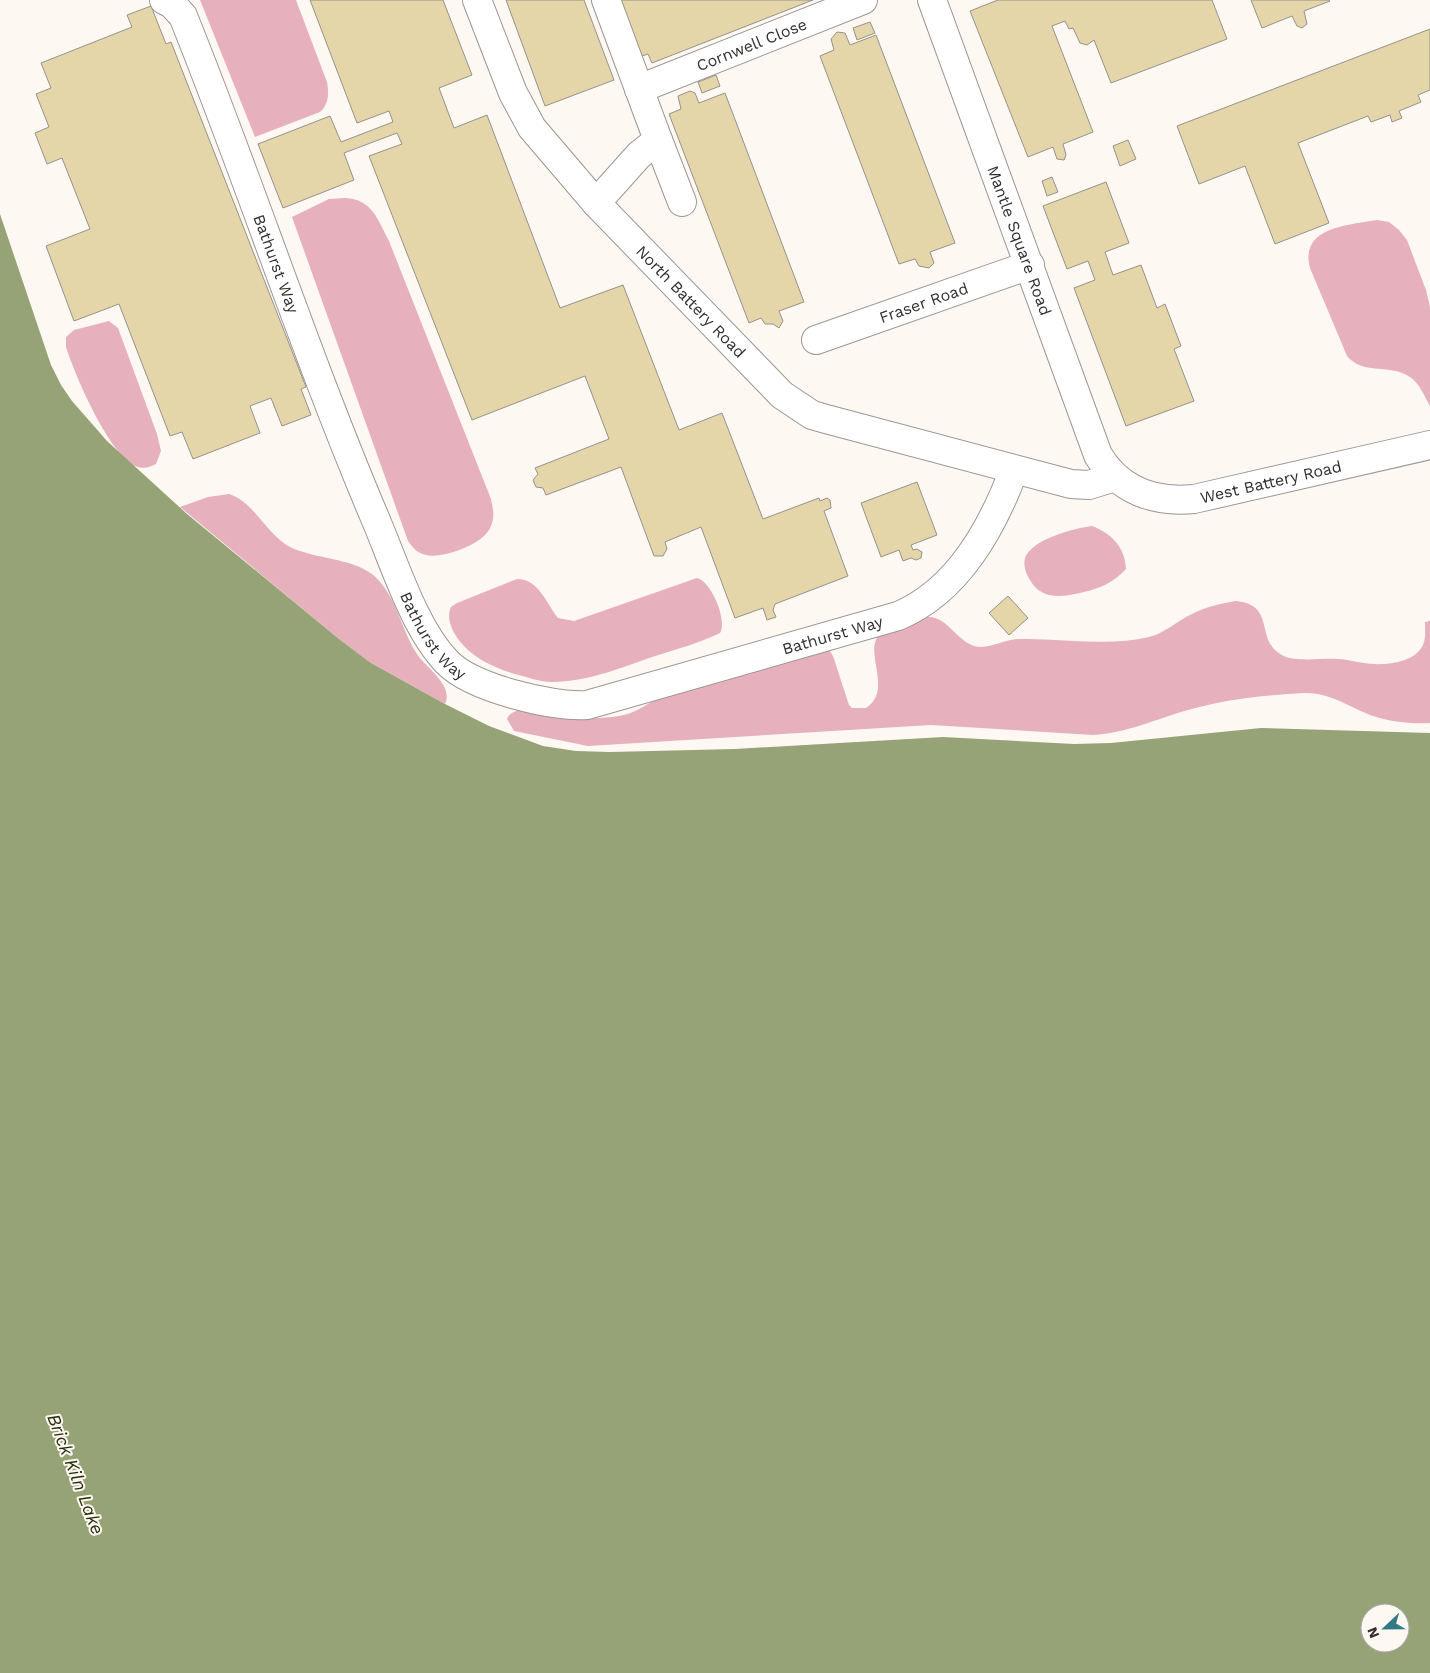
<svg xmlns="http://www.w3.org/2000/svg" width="1430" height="1673" font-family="'Work Sans',sans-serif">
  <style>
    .forest { fill: #e6b1bc }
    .water { fill: #95a377; fill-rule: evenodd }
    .building { fill: #e4d6a8; stroke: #94928c }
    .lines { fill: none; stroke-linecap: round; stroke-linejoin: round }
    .minor-casing { stroke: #9c9793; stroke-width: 30 }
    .minor { stroke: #fff; stroke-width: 28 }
    .labels { text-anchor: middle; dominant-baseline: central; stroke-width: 4; stroke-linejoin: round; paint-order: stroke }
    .street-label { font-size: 16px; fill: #312f2d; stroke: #fef8f3 }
    .water-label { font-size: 18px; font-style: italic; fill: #252e0b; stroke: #fef8f3 }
  </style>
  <rect width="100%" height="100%" fill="#fef8f3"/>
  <!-- forest -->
  <g class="forest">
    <path d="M200,0H296L327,82C329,93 329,104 320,112L255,137Z"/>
    <path d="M345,198C372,199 378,220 389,241L491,499C493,508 495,517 491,526C485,544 443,559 426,555C417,553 413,548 408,541L292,217L329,199Z"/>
    <path d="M1377,220L1389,222L1399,230L1407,240L1426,290L1430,307V406C1424,396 1420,384 1410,377C1390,363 1364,376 1347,356L1310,268C1299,227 1349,225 1377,220Z"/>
    <path d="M109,321L118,328L157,434L161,451L156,464C150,467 145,469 138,467C111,460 74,373 66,347V337L74,330Z"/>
    <path d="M229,494C256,503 266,535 292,548C317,559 350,558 372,574C396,593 401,630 417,654C426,668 454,685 445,704L371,663L339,639L180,507L208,497Z"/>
    <path d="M1092,526C1112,534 1125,547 1126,569C1114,582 1101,588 1084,592C1063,597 1042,601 1030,580C1026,574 1023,565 1025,558C1032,539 1075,528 1092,526Z"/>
    <path d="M697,578C711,581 728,621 720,633C700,643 677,649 655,656C623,667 587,682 552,682C540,682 527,677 515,674C495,668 477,660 463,645C454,635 445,620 451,607L457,603L517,579C539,579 546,603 558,618L574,621Z"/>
    <path d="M1235,601C1278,604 1253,642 1284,656C1295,662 1324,658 1338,659C1346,659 1355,662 1364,663C1382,666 1414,664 1423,645C1426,638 1425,630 1425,622L1430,621V723C1411,724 1391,722 1373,716C1351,708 1329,692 1305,693C1265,695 1227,699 1188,710C1156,719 1127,733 1093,735L931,725L588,746L514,731L507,719C514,700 558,717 574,718C587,719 599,718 612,717C637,715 647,702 668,694C718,677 771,665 822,651H830L833,656L849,705L852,708H866C895,689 860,649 882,632C889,628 900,626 907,623C914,620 922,616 929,617C949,617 959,646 980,647C994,647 1006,639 1020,639C1062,638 1108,647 1149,637C1165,633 1177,621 1192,614C1205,607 1220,604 1235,601Z"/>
  </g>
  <!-- water -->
  <path class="water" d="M0,214L51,365L61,385L72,401L107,441L187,514L339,639L371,663L445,704L489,726L543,746L576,751L610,752L735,749L943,737L1074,744L1111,743L1261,728L1430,733V1673H0ZM1370,1613H1400V1643H1370Z"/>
  <!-- building -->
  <g class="building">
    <path d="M310,0H443L472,75L439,88L454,128L487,115L560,308L623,285L679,430L722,413L763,519L819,498L820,501L827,498L830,500L831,508L824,511L848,576L775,604L773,610L776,617L767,620L763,608L735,618L701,527L665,542L667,549L663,556H654L621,467L546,495L543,488L536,487L533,480L538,474L535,468L609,439L585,376L472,420L369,156L402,144L397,133L344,153L354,180L283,208L258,144L330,116L341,142L393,122L389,111L357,123Z"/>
    <path d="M506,0H584L614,80L545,106Z"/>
    <path d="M620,0H813L652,63L648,54L642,56Z"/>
    <path d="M998,0H1212L1227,39L1111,83L1094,40L1087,45L1080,43L1073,28L1069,29L1065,21L1052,26L1093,132L1063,144L1066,155L1064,160L1057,159L1053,147L1028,157L970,11Z"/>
    <path d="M1251,0H1329L1330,1L1304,11L1307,24L1302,28L1297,26L1292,16L1262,28Z"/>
    <path d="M151,6L166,44L171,42L306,387L301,389L311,415L282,426L271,398L250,406L260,433L193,459L182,432L170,436L119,304L74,321L46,246L90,229L62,158L47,164L35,133L49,127L36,94L51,88L41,63L132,27L127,15Z"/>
    <path d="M870,22L875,33L857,40L853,28Z"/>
    <path d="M1430,29V90L1418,95L1421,102L1399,111L1402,118L1392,122L1390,115L1371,122L1368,116L1298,143L1329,223L1275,244L1245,166L1199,184L1177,126Z"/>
    <path d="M837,32L845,33L850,45L876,35L955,243L930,252L934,263L929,268L919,266L915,259L899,264L820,56L834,50L831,39Z"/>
    <path d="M716,75L720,86L702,93L698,82Z"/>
    <path d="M690,91L695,93L699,103L725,93L804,302L779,311L783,321L779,328L773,324H765L761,318L749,323L669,114L681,109L678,96Z"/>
    <path d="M1128,140L1136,159L1120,166L1113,146Z"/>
    <path d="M1052,177L1058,192L1047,196L1042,181Z"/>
    <path d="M1106,182L1129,243L1105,252L1113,275L1141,265L1157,308L1165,304L1181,346L1174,349L1194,401L1126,426L1074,288L1095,280L1088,261L1067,269L1043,206Z"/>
    <path d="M917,482L937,535L911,545L913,550L917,549L922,552L921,558L916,560L911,558L903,561L899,550L881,557L861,503Z"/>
    <path d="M1008,596L1028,618L1009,635L989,613Z"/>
  </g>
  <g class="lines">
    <!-- minor casing -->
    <g class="minor-casing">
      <g id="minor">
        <path id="s1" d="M164,0L172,4L183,16C250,182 305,353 375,518C394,562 414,628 447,662C472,688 551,707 587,705L898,616C958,591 992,528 1014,470"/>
        <path id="s2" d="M477,0L513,93L532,128L596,203L782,395L812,415L826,419L1071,484L1089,485L1115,477"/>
        <path id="s3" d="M932,0L1098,455C1119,490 1154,503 1194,499L1430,445"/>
        <path id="s4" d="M639,89L863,0"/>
        <path d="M658,140L682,202"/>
        <path d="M596,203L639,155L658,140L606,0"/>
        <path id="s5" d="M816,340L1030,265"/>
      </g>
    </g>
    <!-- minor -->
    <use href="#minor" class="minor"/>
  </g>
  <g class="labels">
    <!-- street labels -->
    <g class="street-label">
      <text stroke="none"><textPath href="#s4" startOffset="121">Cornwell Close</textPath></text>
      <text stroke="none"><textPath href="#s3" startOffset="256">Mantle Square Road</textPath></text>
      <text stroke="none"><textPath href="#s1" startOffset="290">Bathurst Way</textPath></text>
      <text stroke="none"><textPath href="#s2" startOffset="375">North Battery Road</textPath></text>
      <text stroke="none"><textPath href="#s5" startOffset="114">Fraser Road</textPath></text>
      <text stroke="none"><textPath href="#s3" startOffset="675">West Battery Road</textPath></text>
      <text stroke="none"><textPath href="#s1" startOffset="695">Bathurst Way</textPath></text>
      <text stroke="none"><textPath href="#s1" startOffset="1129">Bathurst Way</textPath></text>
    </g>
    <!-- water labels -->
    <g class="water-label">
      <text transform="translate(76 1474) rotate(69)">Brick Kiln Lake</text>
    </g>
  </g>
  <!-- north arrow -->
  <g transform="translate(1385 1628) rotate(248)"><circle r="24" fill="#fef8f3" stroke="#aca8a4"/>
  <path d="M0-4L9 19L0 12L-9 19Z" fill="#337986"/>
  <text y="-8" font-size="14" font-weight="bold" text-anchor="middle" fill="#312f2d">N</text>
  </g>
</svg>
